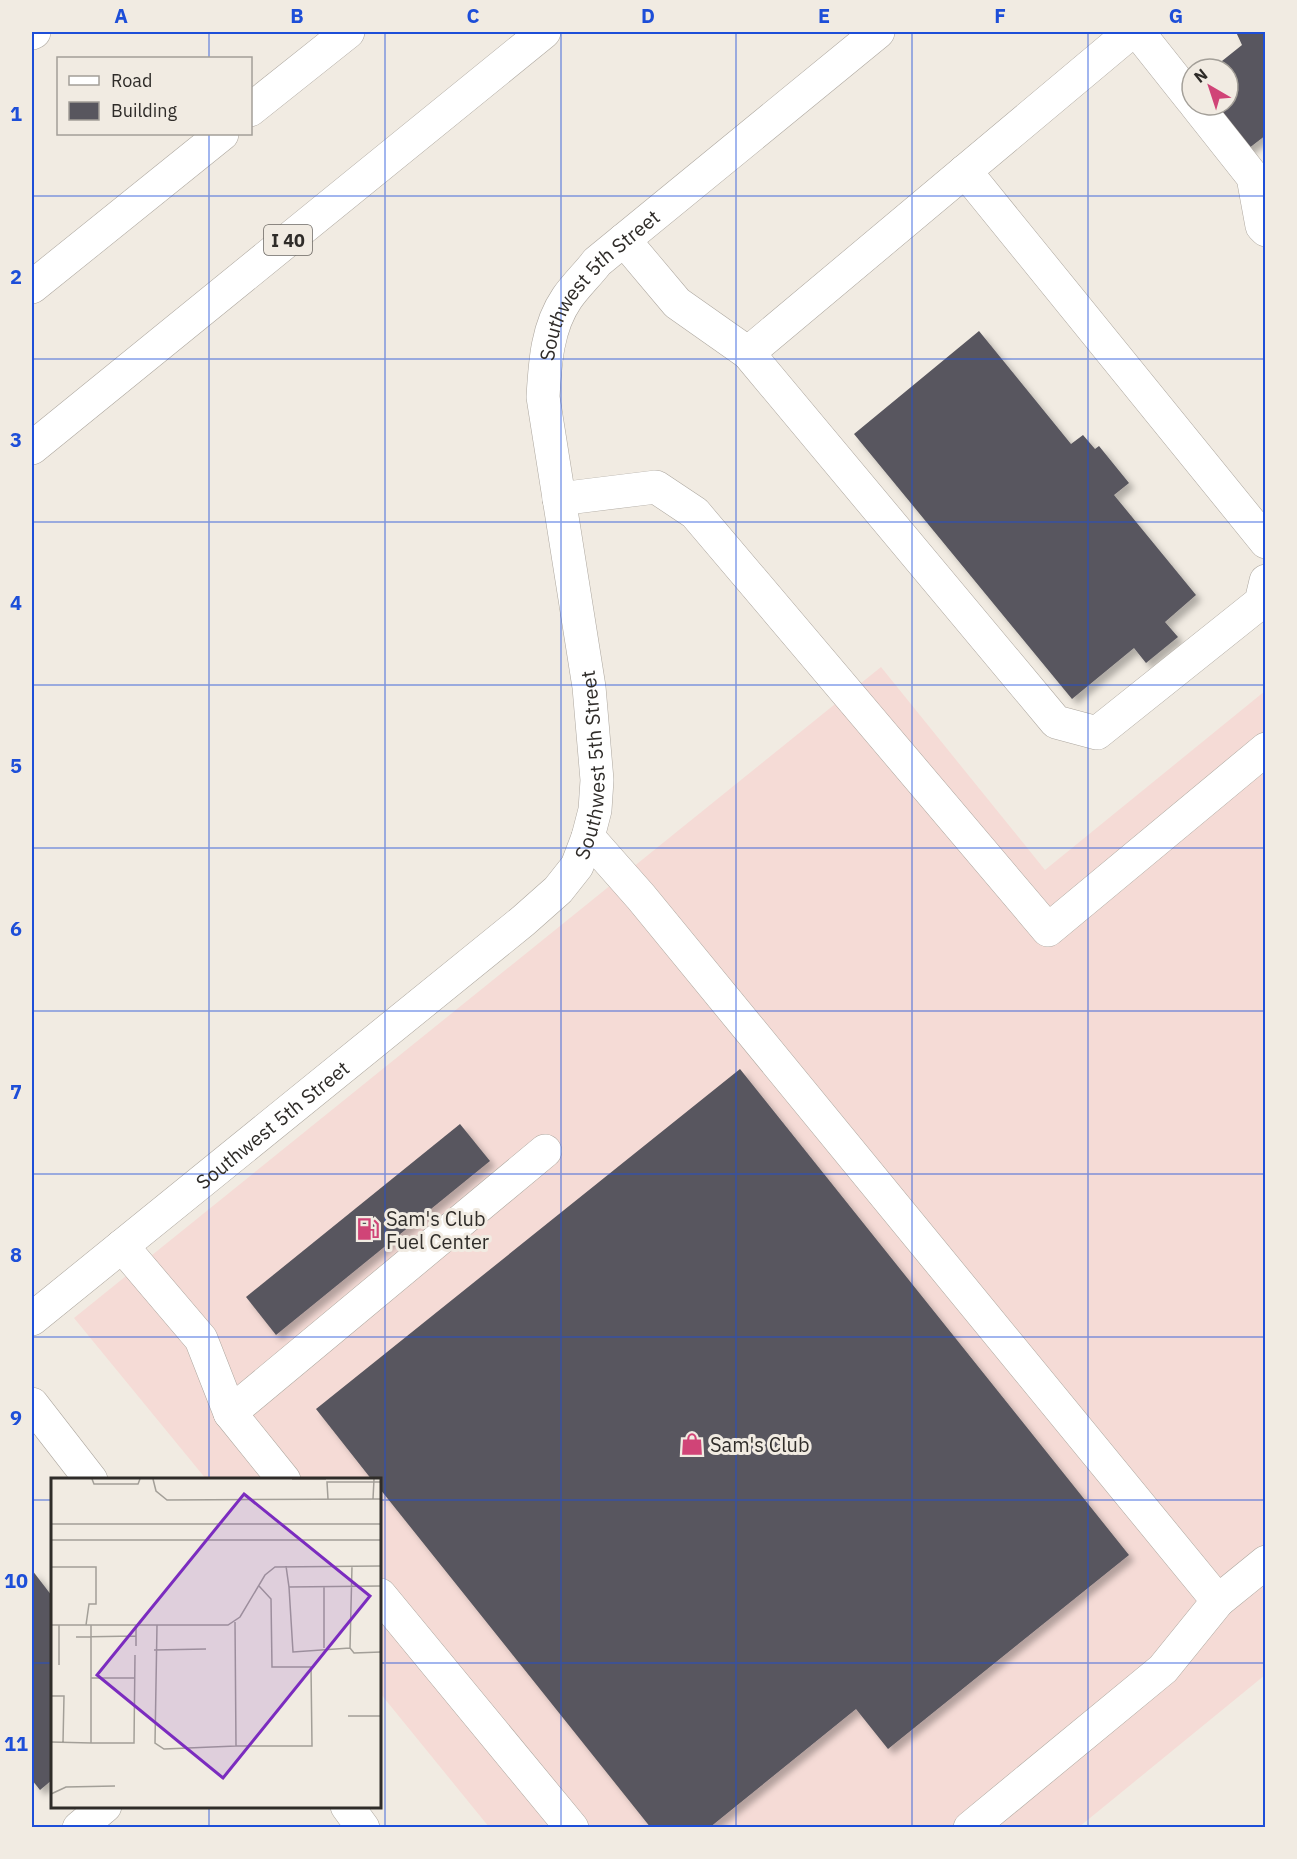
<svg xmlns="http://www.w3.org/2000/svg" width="1297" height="1859" font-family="'IBM Plex Sans',sans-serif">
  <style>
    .commercial { fill: #f5dbd6 }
    .building { fill: #58565e; filter: url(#shadow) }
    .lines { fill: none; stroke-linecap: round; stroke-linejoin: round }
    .minor-casing { stroke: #ada79f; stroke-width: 34 }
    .highway-casing { stroke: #ada79f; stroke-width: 34 }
    .minor { stroke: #fff; stroke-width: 33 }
    .highway { stroke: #fff; stroke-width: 33 }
    .grid { fill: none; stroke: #1d4ed8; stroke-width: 1.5; stroke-opacity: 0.55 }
    .labels { text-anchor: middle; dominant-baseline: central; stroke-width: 6; stroke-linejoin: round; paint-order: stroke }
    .shield { fill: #f1ebe2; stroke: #696560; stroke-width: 1.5 }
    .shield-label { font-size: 18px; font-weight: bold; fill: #2f2c29 }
    .street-label { font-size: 20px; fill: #2f2c29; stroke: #f1ebe2 }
    .poi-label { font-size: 20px; fill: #2f2c29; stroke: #f1ebe2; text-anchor: start }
    .inset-road { fill: none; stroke: #a39f98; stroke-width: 1.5 }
    .view { fill: #7b2cbf; fill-opacity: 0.15; stroke: #7b2cbf; stroke-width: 3 }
    .inset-edge { fill: none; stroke: #2f2c29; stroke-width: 3 }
    .neatline { fill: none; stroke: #1d4ed8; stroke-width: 2 }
    .grid-label { font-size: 20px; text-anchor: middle; font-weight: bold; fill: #1d4ed8 }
  </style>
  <defs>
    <filter id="shadow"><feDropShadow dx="5.5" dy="5.5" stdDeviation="3" flood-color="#0004"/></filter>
  </defs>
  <rect width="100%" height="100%" fill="#f1ebe2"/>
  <!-- commercial -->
  <path class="commercial" d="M881,667L1045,870L1265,691V1675L1079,1827H489L380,1693V1480L206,1479L74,1318Z"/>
  <!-- building -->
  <g class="building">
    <path d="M1236,32H1266V135L1244,152L1206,105H1228V69H1212L1242,45Z"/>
    <path d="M979,331L1071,444L1083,435L1095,449L1099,446L1129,483L1114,495L1196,595L1165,622L1178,637L1146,663L1134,648L1072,699L854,434Z"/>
    <path d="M740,1069L1129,1555L888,1749L856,1709L709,1828H651L380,1489V1480H372L316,1409Z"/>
    <path d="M460,1124L490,1161L276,1335L246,1297Z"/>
    <path d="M32,1570L52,1596V1780L40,1790L32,1780Z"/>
  </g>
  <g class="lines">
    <!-- minor casing -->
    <g class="minor-casing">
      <g id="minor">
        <path d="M1138,32L1192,100"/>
        <path d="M32,33L34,32"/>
        <path d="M1196,105L1253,177L1262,226L1266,230"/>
        <path d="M965,171L1266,542"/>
        <path d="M624,240L677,303L748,353L1131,32"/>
        <path d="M748,353L1056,722L1097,733L1261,602L1266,581"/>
        <path d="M559,499L656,487L695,513L1048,930L1266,749"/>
        <path d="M588,837L641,897L1218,1601L1266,1562"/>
        <path d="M122,1246L201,1339L230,1413L284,1480"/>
        <path id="s1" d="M32,1319L523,921L558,890L577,866L588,837L595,810L597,780L589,687L543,397C545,363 547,327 567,298C576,285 588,274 597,262L878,32"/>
        <path d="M32,1404L91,1480"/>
        <path d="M230,1413L545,1151"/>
        <path d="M380,1595L572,1828"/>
        <path d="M347,1806L363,1828"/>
        <path d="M79,1828L105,1806"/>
        <path d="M970,1828L1163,1669L1218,1601"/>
      </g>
    </g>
    <!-- highway casing -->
    <g class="highway-casing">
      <g id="highway">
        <path d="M250,110L348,32"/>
        <path d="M32,287L222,134"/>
        <path d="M32,448L544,32"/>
      </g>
    </g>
    <!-- minor -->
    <use href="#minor" class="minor"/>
    <!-- highway -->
    <use href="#highway" class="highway"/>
  </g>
  <!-- grid -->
  <path class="grid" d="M209,32V58M385,32V1828M561,32V1828M736,32V1828M912,32V1828M1088,32V1828M209,134V1480M32,196H1266M32,359H1266M32,522H1266M32,685H1266M32,848H1266M32,1011H1266M32,1174H1266M32,1337H1266M32,1500H52M380,1500H1266M32,1663H52M380,1663H1266M209,1806V1828"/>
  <!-- icons -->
  <defs>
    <g id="fuel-bare" transform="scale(1.8)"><path d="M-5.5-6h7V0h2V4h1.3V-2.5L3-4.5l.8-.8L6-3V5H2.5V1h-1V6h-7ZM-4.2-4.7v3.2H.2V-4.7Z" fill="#d04477" stroke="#f1ebe2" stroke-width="2.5" paint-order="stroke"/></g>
    <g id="shop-bare" transform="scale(1.8)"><path d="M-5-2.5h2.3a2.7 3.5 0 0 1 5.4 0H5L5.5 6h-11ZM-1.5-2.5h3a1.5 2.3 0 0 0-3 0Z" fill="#d04477" stroke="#f1ebe2" stroke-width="2.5" paint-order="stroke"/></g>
  </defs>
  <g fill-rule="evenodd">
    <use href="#fuel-bare" x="368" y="1229"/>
    <use href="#shop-bare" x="692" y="1444"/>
  </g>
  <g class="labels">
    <!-- shield labels -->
    <rect class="shield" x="264" y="225" width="48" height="30" rx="4.5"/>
    <g class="shield-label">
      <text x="288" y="240">I 40</text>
    </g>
    <!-- street labels -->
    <g class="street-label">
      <text stroke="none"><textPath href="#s1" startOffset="1317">Southwest 5th Street</textPath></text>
      <text stroke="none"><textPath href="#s1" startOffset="813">Southwest 5th Street</textPath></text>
      <text stroke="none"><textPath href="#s1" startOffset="309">Southwest 5th Street</textPath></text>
    </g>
    <!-- poi labels -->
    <g class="poi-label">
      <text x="386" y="1218">Sam's Club<tspan x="386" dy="23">Fuel Center</tspan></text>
      <text x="710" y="1444">Sam's Club</text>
    </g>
  </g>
  <!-- overview -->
  <g transform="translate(51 1478)">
    <rect width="330" height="330" fill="#f1ebe2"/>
    <path class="inset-road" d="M41,1L43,6H87L89,1M102,1L105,13L116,22L330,21M241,1H275M277,21L276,4H330M322,21L323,1M0,46H330M0,62H330M235,88L238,109L330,108M301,88L299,170L303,175L330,174M0,89H45V126H38L35,147M238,109L242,174L299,170M273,109V170M184,144L185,268H261L260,189H221L220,121L208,108M0,147H177L189,139L214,97L224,89L330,88M8,147V187M106,147L104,265L113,271L185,268M25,159L85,158M85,168V147M103,172L155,171M40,200H84M0,218H13L12,265M297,238H330M0,264L40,265V147M40,265H83L84,177M0,316L15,309L64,308"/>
    <path class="view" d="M193,16L319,118L172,300L46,197Z"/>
    <rect width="330" height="330" class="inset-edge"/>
  </g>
  <!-- border -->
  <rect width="1297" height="1859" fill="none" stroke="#f1ebe2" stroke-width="66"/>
  <!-- legend -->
  <rect x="57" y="57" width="195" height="78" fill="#f1ebe2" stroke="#a39f98" stroke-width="1.5"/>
  <rect x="69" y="76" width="30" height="9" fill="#ffffff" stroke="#a39f98" stroke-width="1.5"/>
  <text x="111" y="87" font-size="18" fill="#2f2c29">Road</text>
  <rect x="69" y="102" width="30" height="18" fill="#58565e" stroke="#a39f98" stroke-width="1.5"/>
  <text x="111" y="117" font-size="18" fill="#2f2c29">Building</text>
  <!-- north arrow -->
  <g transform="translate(1210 87) rotate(321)"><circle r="28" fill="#f1ebe2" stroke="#a39f98" stroke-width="1.5"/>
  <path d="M0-4.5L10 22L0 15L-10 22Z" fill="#d04477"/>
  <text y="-9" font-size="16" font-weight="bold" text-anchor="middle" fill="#2f2c29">N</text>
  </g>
  <rect x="33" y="33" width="1231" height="1793" class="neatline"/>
  <g class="grid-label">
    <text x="121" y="23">A</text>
    <text x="297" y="23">B</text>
    <text x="473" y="23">C</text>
    <text x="648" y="23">D</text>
    <text x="824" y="23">E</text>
    <text x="1000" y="23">F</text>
    <text x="1176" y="23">G</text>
    <text x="16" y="121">1</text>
    <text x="16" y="284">2</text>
    <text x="16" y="447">3</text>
    <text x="16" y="610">4</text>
    <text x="16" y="773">5</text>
    <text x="16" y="936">6</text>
    <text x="16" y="1099">7</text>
    <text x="16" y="1262">8</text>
    <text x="16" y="1425">9</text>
    <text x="16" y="1588">10</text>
    <text x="16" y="1751">11</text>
  </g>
</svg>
